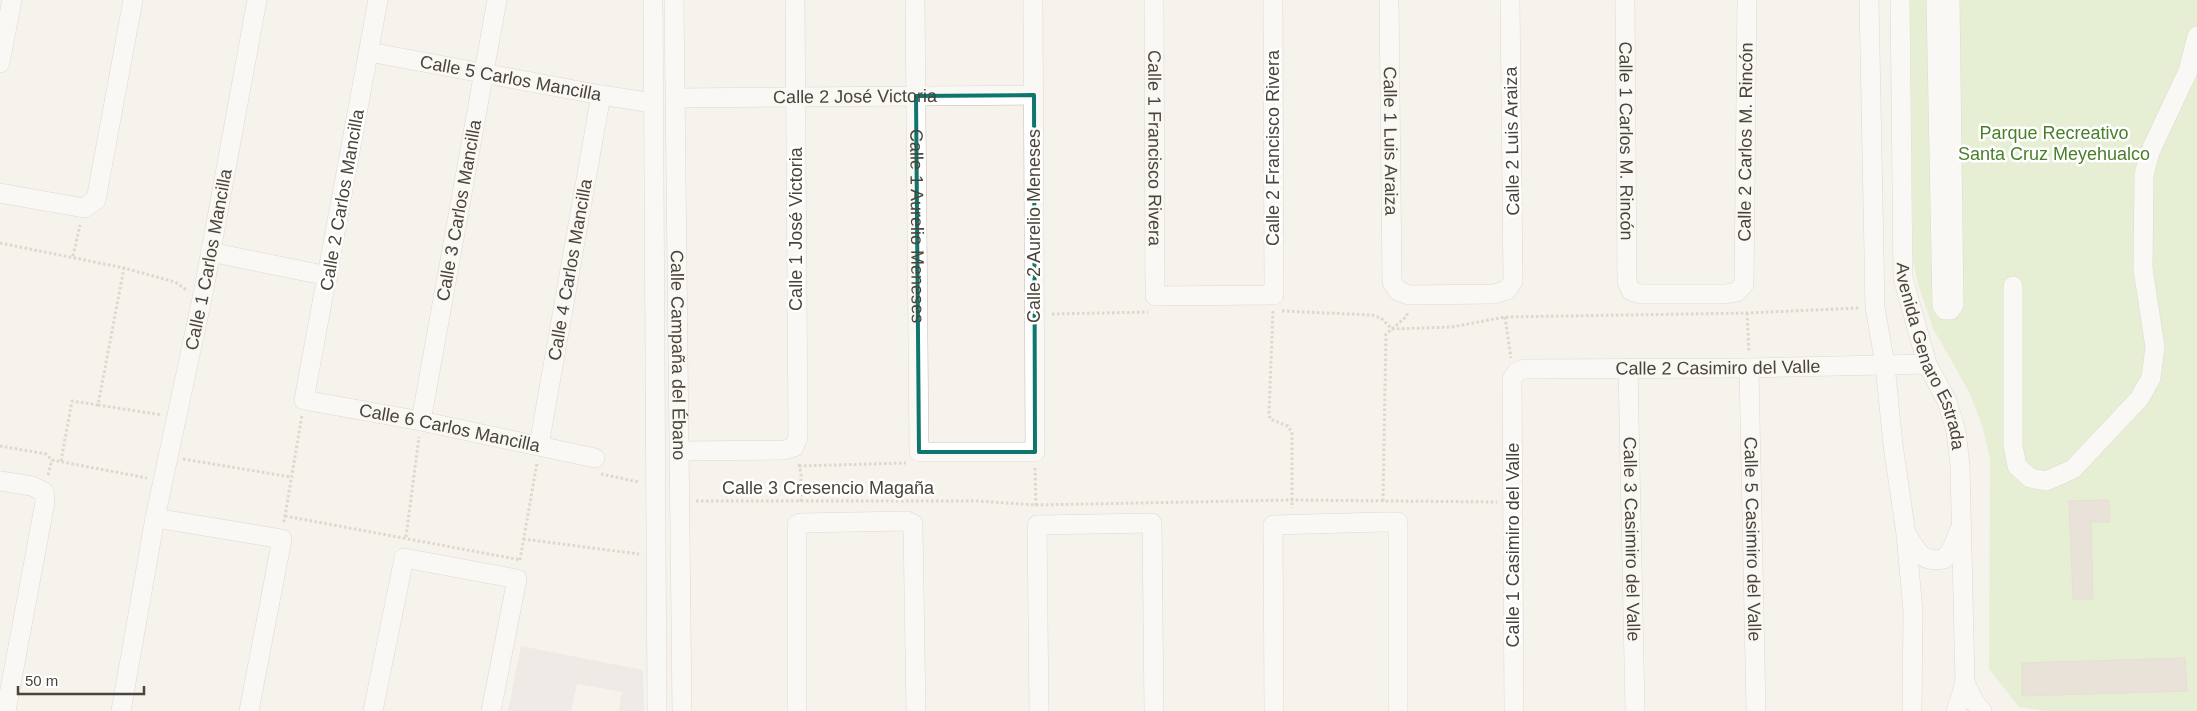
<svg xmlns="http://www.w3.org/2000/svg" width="2197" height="711" font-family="Helvetica,sans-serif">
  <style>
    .green { fill: #d2eab5 }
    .parking { fill: #e5e3e0 }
    .building { fill: #d8cfc1; stroke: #d3c7b4 }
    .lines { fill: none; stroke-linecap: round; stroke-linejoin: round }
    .minor-casing { stroke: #c2bbae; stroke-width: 20 }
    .path { stroke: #c4b79f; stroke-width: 3; stroke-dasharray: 2.5 2.5; stroke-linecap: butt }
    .minor { stroke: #fff; stroke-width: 19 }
    .marked { fill: none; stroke: #0f766e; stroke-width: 4; stroke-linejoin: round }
    .labels { text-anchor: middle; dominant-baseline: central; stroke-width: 5; stroke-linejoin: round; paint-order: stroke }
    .street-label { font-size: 18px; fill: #4b4439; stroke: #fff }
    .park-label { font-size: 18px; fill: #4a7f2a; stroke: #fff }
  </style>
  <rect width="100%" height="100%" fill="#f6f3ec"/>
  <!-- green -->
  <path class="green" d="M1910,0H2197V711H2046L2019,707L1989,669L1990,458L1982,425L1970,394L1933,328L1918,284L1913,260Z"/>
  <!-- parking -->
  <path class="parking" d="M521,646L643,670L644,711H619L622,692L577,684L571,711H508Z"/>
  <!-- building -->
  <g class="building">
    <path d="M2109,500L2110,522H2091L2093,599H2073L2069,501Z"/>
    <path d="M2185,658L2187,691L2022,696V663Z"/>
  </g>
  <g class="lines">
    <!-- minor casing -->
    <g class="minor-casing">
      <g id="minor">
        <path id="s1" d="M378,0L304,400L421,421L595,458"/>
        <path d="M653,0L657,711"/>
        <path id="s2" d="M674,0L682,711"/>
        <path id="s3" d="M915,0L919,452H1035L1033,0"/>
        <path id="s4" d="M1154,0L1155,296L1274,295L1273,0"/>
        <path id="s5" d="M1389,0L1392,282L1398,291L1409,295L1494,294L1507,290L1513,281L1510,0"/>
        <path id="s6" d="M1625,0L1627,282L1631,291L1641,294H1725L1737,292L1744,284L1747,0"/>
        <path d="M1869,0L1875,307L1885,365L1893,445L1906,534L1913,611L1912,711"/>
        <path id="s7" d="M1900,0L1903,278L1927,364L1947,401L1956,431L1960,465L1965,683L1956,711"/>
        <path d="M1936,0L1942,306L1945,310H1950L1954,305L1950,0"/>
        <path id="s8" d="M369,52L601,95L653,103"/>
        <path d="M0,63L12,0"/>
        <path id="s9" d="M675,98L1034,95"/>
        <path d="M0,193L84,208L96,200L133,0"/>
        <path d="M210,252L328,276"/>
        <path d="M2013,286V446L2017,466L2030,478L2046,481L2073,469L2139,399L2151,378L2155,347L2143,269L2144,175L2150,152L2188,71L2197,36"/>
        <path id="s10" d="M1628,368L1635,711"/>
        <path id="s11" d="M1749,368L1756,711"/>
        <path id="s12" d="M421,421L497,0"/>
        <path id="s13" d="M539,445L601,95"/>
        <path d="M679,451L784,450L794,447L798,437L795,0"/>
        <path d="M0,481L32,486L44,492L45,502L6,711"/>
        <path d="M155,518L282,539L249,711"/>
        <path d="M1907,535C1918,552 1921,563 1944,559L1952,549L1959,531"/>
        <path d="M1965,683L1975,703L1982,711"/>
        <path id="s14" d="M121,711L155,518L203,294L257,0"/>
        <path d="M373,711L404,558L517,579L491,711"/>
        <path d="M797,711V525L800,523L907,521L913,524V528L916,711"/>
        <path d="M1039,711L1037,525L1152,523L1154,711"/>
        <path d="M1274,711L1273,525L1383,522H1398V711"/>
        <path id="s15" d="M1514,711L1512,379L1517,372L1525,369L1749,368L1927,364"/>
      </g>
    </g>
    <!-- path -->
    <g class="path">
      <path d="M0,243L124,268L175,282L188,291"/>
      <path d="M73,256L80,225"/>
      <path d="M1273,311L1269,413L1270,419L1288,426L1292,433V508"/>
      <path d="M1282,311L1372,315L1381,318L1392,329L1452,327L1505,317L1747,313L1859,308"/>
      <path d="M1747,313L1749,352"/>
      <path d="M1052,314L1148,312"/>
      <path d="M1505,317L1511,358"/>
      <path d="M98,405L162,415"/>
      <path d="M0,446L46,454L52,460L147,478"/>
      <path d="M183,459L291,477"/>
      <path d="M61,461L72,401L98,405L124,268"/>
      <path d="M799,464L801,474V503"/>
      <path d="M799,466L906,463"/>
      <path d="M1035,468L1036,507"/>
      <path d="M601,474L639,482"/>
      <path d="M48,475L52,460"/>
      <path d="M696,501H977L1036,505L1292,500L1497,502"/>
      <path d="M1383,501L1386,334L1407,316V312"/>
      <path d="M285,516L521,560"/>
      <path d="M284,522L302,415"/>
      <path d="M406,537L419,437"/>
      <path d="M523,539L639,554"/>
      <path d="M520,560L537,463"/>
    </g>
    <!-- minor -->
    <use href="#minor" class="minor"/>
  </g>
  <!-- marked area -->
  <path d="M0 0H2197V711H0ZM1034,95L1035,452H919L916,96Z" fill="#f6f3ec" fill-opacity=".55" fill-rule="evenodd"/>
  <path class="marked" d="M1034,95L1035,452H919L916,96Z"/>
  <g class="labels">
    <!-- street labels -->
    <g class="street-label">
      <text stroke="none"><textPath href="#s8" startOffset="144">Calle 5 Carlos Mancilla</textPath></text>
      <text stroke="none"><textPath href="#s9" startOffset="180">Calle 2 José Victoria</textPath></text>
      <text stroke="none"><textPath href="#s5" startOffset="141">Calle 1 Luis Araiza</textPath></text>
      <text transform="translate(1512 141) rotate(-91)">Calle 2 Luis Araiza</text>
      <text stroke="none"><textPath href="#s6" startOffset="141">Calle 1 Carlos M. Rincón</textPath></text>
      <text stroke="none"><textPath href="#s6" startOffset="551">Calle 2 Carlos M. Rincón</textPath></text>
      <text stroke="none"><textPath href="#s4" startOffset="148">Calle 1 Francisco Rivera</textPath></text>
      <text transform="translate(1273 148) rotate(-90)">Calle 2 Francisco Rivera</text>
      <text transform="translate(342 200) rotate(-80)">Calle 2 Carlos Mancilla</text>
      <text stroke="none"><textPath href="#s12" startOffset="214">Calle 3 Carlos Mancilla</textPath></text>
      <text stroke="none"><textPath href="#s3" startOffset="226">Calle 1 Aurelio Meneses</textPath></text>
      <text transform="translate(1034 226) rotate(-90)">Calle 2 Aurelio Meneses</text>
      <text transform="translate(796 229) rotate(-90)">Calle 1 José Victoria</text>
      <text stroke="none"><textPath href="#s14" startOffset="460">Calle 1 Carlos Mancilla</textPath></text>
      <text stroke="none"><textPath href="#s13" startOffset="178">Calle 4 Carlos Mancilla</textPath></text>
      <text stroke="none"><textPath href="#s2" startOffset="355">Calle Campaña del Ébano</textPath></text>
      <text stroke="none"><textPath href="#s7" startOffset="361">Avenida Genaro Estrada</textPath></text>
      <text stroke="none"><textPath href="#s15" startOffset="542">Calle 2 Casimiro del Valle</textPath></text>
      <text stroke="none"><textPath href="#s1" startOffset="555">Calle 6 Carlos Mancilla</textPath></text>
      <text x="828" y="488">Calle 3 Cresencio Magaña</text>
      <text stroke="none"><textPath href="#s11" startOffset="171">Calle 5 Casimiro del Valle</textPath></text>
      <text stroke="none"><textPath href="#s10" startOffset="171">Calle 3 Casimiro del Valle</textPath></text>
      <text transform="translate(1513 545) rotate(-90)">Calle 1 Casimiro del Valle</text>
    </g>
    <!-- park labels -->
    <g class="park-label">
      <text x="2054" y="133">Parque Recreativo<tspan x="2054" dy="21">Santa Cruz Meyehualco</tspan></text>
    </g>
  </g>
  <!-- scale -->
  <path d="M18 686v8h126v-8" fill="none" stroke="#4b4439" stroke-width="2.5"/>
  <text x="25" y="686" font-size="15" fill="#4b4439" stroke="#ffffff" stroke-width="4" paint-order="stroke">50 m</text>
</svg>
